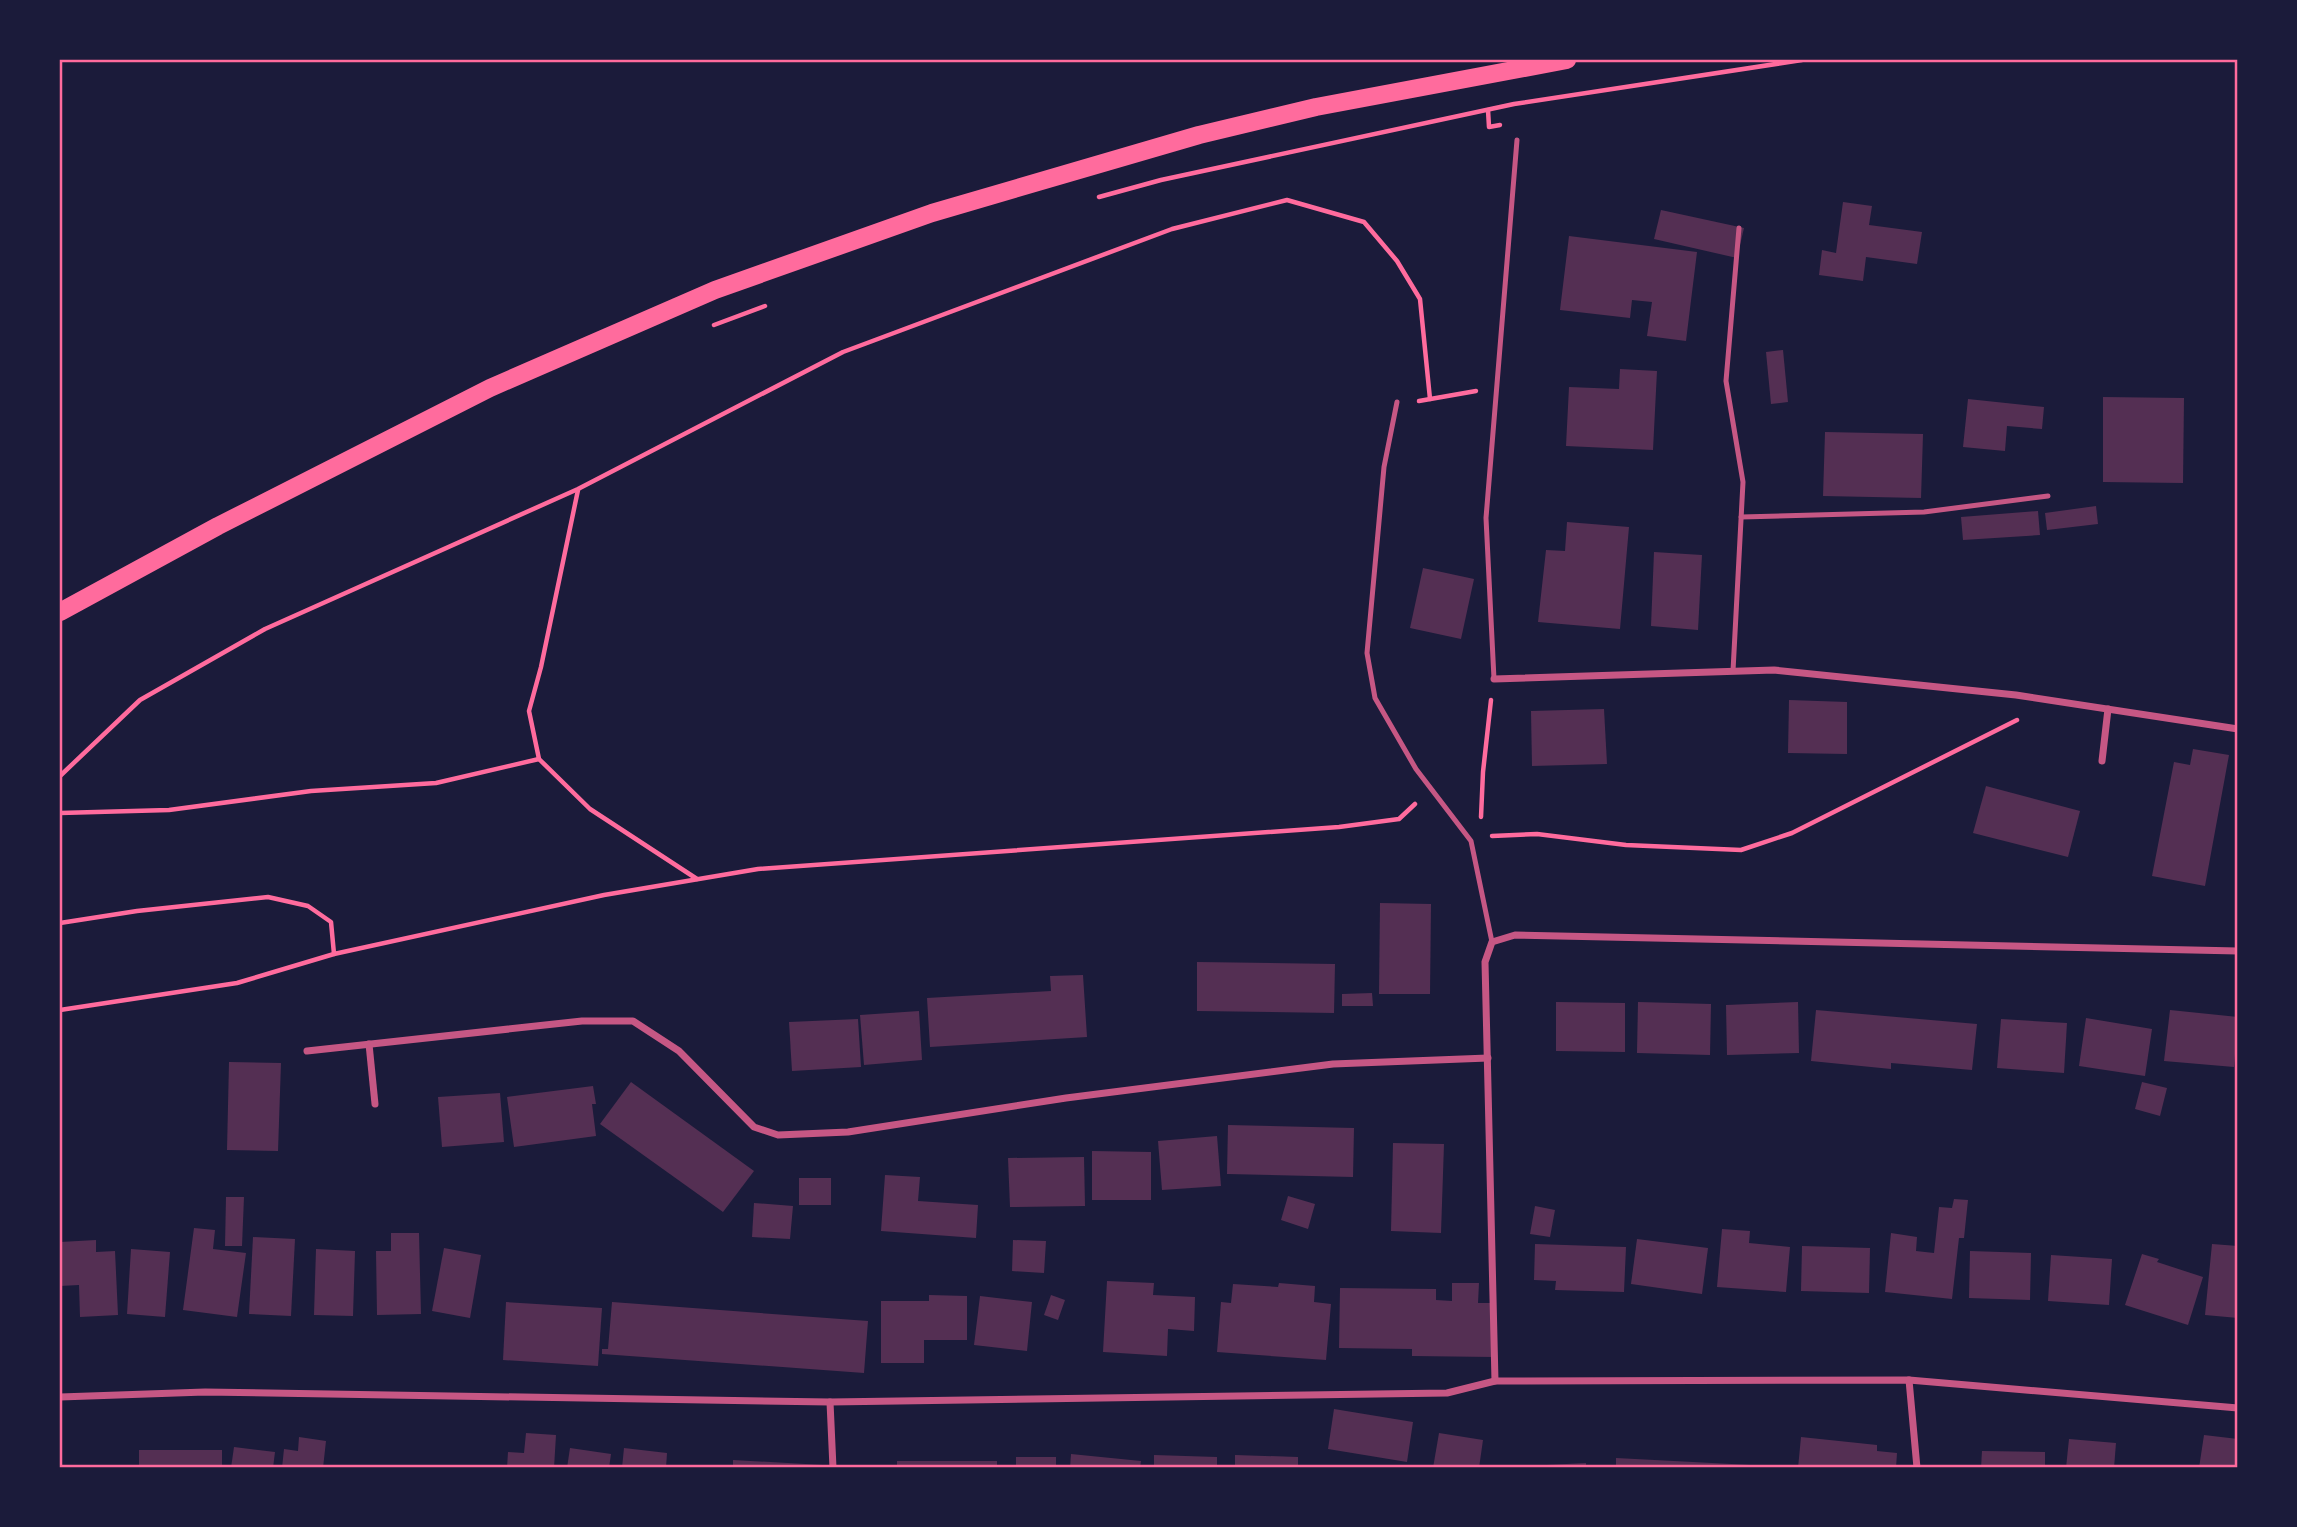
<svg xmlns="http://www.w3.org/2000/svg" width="2297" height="1527" font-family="'Public Sans',sans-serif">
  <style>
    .building { fill: #542f53 }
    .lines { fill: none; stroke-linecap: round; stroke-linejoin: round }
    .path { stroke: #ff6b9d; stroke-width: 4.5 }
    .service { stroke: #c65784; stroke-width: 5 }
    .minor { stroke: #c65784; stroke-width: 7 }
    .primary { stroke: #ff6b9d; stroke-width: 18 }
    .neatline { fill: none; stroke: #ff6b9d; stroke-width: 2.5 }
  </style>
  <rect width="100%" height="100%" fill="#1b1b3a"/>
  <!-- building -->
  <g class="building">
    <path d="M1843,202L1872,206L1869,225L1922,232L1917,264L1866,257L1863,281L1819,275L1822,250L1836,253Z"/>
    <path d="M1661,210L1744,228L1737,258L1654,239Z"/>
    <path d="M1569,236L1697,252L1686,341L1647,336L1652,302L1632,300L1630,318L1560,310Z"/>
    <path d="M1783,350L1788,402L1771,404L1766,352Z"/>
    <path d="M1620,369L1657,371L1653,450L1566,446L1569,387L1619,389Z"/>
    <path d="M2103,397L2184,398L2183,483L2103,482Z"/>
    <path d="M1968,399L2044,407L2042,429L2007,426L2005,451L1963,447Z"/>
    <path d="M1825,432L1923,434L1921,498L1823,496Z"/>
    <path d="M2096,506L2098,524L2047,530L2045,513Z"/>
    <path d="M2038,511L2040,535L1963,540L1961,517Z"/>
    <path d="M1567,522L1629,527L1620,629L1538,622L1546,550L1565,551Z"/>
    <path d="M1654,552L1702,555L1698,630L1651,626Z"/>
    <path d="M1423,568L1474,579L1461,639L1410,628Z"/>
    <path d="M1789,700L1847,702V754L1788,753Z"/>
    <path d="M1604,709L1607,764L1532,766L1531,711Z"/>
    <path d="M2193,749L2229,755L2205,886L2152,876L2174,762L2190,765Z"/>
    <path d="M1986,786L2080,811L2068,857L1973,833Z"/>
    <path d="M1380,903L1431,904L1430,994H1379Z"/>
    <path d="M1197,962L1335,964L1334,1013L1197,1011Z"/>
    <path d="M1083,975L1087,1037L930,1047L927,998L1051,991L1050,976Z"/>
    <path d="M1372,993L1373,1006H1342V994Z"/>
    <path d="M1556,1002L1625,1003V1052L1556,1051Z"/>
    <path d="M1638,1002L1711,1004L1710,1055L1637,1053Z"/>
    <path d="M1798,1002L1799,1053L1727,1055L1726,1005Z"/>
    <path d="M1816,1010L1977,1024L1972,1070L1891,1063V1069L1811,1061Z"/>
    <path d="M2170,1010L2238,1017L2234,1067L2164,1061Z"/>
    <path d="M919,1011L922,1060L864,1065L860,1015Z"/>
    <path d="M2086,1018L2152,1029L2145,1076L2079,1066Z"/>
    <path d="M858,1019L861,1067L792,1071L789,1022Z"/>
    <path d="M2001,1019L2067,1023L2064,1073L1997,1068Z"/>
    <path d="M229,1062L281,1063L278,1151L227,1150Z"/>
    <path d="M631,1082L754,1171L723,1212L600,1124Z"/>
    <path d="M2142,1082L2167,1088L2160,1116L2135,1109Z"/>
    <path d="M593,1086L596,1104H592L596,1136L514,1147L507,1097Z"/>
    <path d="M500,1093L504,1142L442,1147L438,1097Z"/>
    <path d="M1228,1125L1354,1128L1353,1177L1227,1174Z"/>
    <path d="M1217,1136L1221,1186L1162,1190L1158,1141Z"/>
    <path d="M1393,1143L1444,1144L1441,1233L1391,1231Z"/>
    <path d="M1092,1151L1151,1152V1200H1092Z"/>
    <path d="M1084,1157L1085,1206L1010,1207L1008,1158Z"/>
    <path d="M885,1175L920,1177L918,1201L978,1205L976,1238L881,1231Z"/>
    <rect x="799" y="1178" width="32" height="27"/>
    <path d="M1288,1196L1315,1204L1308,1229L1281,1220Z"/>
    <path d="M226,1197H244L242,1246H225Z"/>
    <path d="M1954,1199L1968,1200L1964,1238H1959L1952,1299L1885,1292L1891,1233L1917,1237L1916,1251L1934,1253L1939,1207L1952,1208Z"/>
    <path d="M754,1203L793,1206L790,1239L752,1237Z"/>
    <path d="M1535,1206L1555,1210L1550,1237L1530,1234Z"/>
    <path d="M194,1228L215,1230L213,1249L246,1253L237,1317L183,1310Z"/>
    <path d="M1722,1229L1750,1231L1749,1243L1790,1247L1786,1292L1717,1287Z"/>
    <path d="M391,1233H419L421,1314L377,1315L376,1251H391Z"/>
    <path d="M253,1237L295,1239L291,1316L249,1314Z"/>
    <path d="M1637,1239L1708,1248L1702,1294L1631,1284Z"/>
    <path d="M96,1240V1252L115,1251L118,1315L80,1317L79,1285L60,1286V1242Z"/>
    <path d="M1013,1240L1046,1241L1044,1273L1012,1271Z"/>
    <path d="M1535,1244L1626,1247L1624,1292L1555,1290L1556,1281L1534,1280Z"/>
    <path d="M2212,1244L2238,1246V1318L2205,1315Z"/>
    <path d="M1802,1246L1870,1248L1869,1293L1801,1291Z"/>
    <path d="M444,1248L481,1255L470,1318L432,1311Z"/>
    <path d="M131,1249L170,1252L165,1317L127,1314Z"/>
    <path d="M316,1249L355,1251L353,1316L314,1315Z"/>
    <path d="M1970,1251L2031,1253L2030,1300L1969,1298Z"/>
    <path d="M2142,1254L2159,1259L2157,1262L2203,1277L2188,1325L2125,1305Z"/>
    <path d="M2051,1255L2112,1259L2109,1305L2048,1301Z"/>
    <path d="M1107,1281L1154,1283L1153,1295L1195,1297L1194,1331L1168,1329L1167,1356L1103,1352Z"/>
    <path d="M1279,1283L1315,1286L1314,1302L1331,1304L1326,1360L1217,1352L1221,1302L1231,1303L1233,1284L1278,1287Z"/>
    <path d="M1452,1283H1479L1478,1303H1495L1494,1357L1412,1356V1349L1339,1348L1340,1288L1436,1289V1300L1452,1301Z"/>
    <path d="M929,1295L967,1296V1340H924V1363H881V1301H929Z"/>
    <path d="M1051,1295L1065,1300L1058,1320L1044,1315Z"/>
    <path d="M980,1296L1032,1302L1027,1351L974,1345Z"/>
    <path d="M506,1302L602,1308L598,1366L503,1360Z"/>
    <path d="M612,1302L868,1321L864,1373L602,1354V1349H608Z"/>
    <path d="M1334,1409L1413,1422L1407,1462L1328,1449Z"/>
    <path d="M526,1433L556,1435L554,1468H507L508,1452L524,1453Z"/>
    <path d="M1439,1433L1483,1440L1479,1468H1433Z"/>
    <path d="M2204,1435L2238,1439V1468H2199Z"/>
    <path d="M299,1437L326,1441L323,1468H282L284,1449L298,1451Z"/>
    <path d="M1801,1437L1877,1445V1451L1897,1453L1896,1468H1798Z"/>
    <path d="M2069,1439L2116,1443L2114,1468H2066Z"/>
    <path d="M234,1447L275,1452L273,1468H231Z"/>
    <path d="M570,1448L611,1454L609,1468H567Z"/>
    <path d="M624,1448L667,1453L666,1468H622Z"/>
    <rect x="139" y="1450" width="83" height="18"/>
    <path d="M1982,1451L2045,1452V1468H1981Z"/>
    <path d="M1071,1454L1141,1461L1140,1468H1070Z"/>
    <path d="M1154,1455L1217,1457V1468H1154Z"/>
    <path d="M1235,1455L1298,1457V1468H1235Z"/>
    <rect x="1016" y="1457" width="40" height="11"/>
    <path d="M1616,1458L1751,1465V1468H1616Z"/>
    <path d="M733,1460L823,1465V1468H733Z"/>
    <rect x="897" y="1461" width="100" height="7"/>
    <path d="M1586,1463V1468H1546V1465Z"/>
  </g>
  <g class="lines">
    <!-- path -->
    <g class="path">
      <path d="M1488,110L1489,127L1500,125"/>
      <path d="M1099,197L1161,180L1514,104L1802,60"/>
      <path d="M714,325L765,306"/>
      <path d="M1419,401L1476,391"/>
      <path d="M578,490L541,667L529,711L539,759L590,809L697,879"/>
      <path d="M60,776L140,700L265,629L578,489L843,352L1172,229L1287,200L1364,222L1397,261L1420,299L1430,399"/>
      <path d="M60,813L169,810L311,791L436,783L539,759"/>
      <path d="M1481,817L1483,772L1491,700"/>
      <path d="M1492,836L1537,834L1626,845L1741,850L1792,833L2017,720"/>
      <path d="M60,923L137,911L268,897L308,906L331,922L334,954"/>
      <path d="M60,1010L237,983L334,954L604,895L758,869L1339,827L1399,819L1415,804"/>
    </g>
    <!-- service -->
    <g class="service">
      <path d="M1397,402L1384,467L1367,653L1375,698L1416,769L1471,841L1492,942"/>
      <path d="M1741,517L1924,512L2048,496"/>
      <path d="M1733,671L1743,482L1726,381L1739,228"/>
      <path d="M1494,679L1486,518L1517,140"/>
    </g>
    <!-- minor -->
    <g class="minor">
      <path d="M1494,679L1774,670L2016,695L2238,729"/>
      <path d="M2102,761L2108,709"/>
      <path d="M369,1044L375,1104"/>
      <path d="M307,1051L582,1021H633L679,1051L754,1127L778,1135L848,1132L1066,1098L1333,1064L1488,1058"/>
      <path d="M1909,1380L1917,1468"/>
      <path d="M1495,1381L1485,962L1492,942L1515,935L2238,951"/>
      <path d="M60,1397L205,1392L830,1402L1447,1393L1495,1381L1909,1380L2238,1408"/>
      <path d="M830,1402L833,1468"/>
    </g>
    <!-- primary -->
    <path class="primary" d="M60,612L218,526L490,388L715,290L932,213L1199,135L1316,107L1567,60"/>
  </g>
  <!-- border -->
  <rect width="2297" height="1527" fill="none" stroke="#1b1b3a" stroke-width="122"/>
  <rect x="61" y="61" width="2175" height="1405" class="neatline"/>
</svg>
